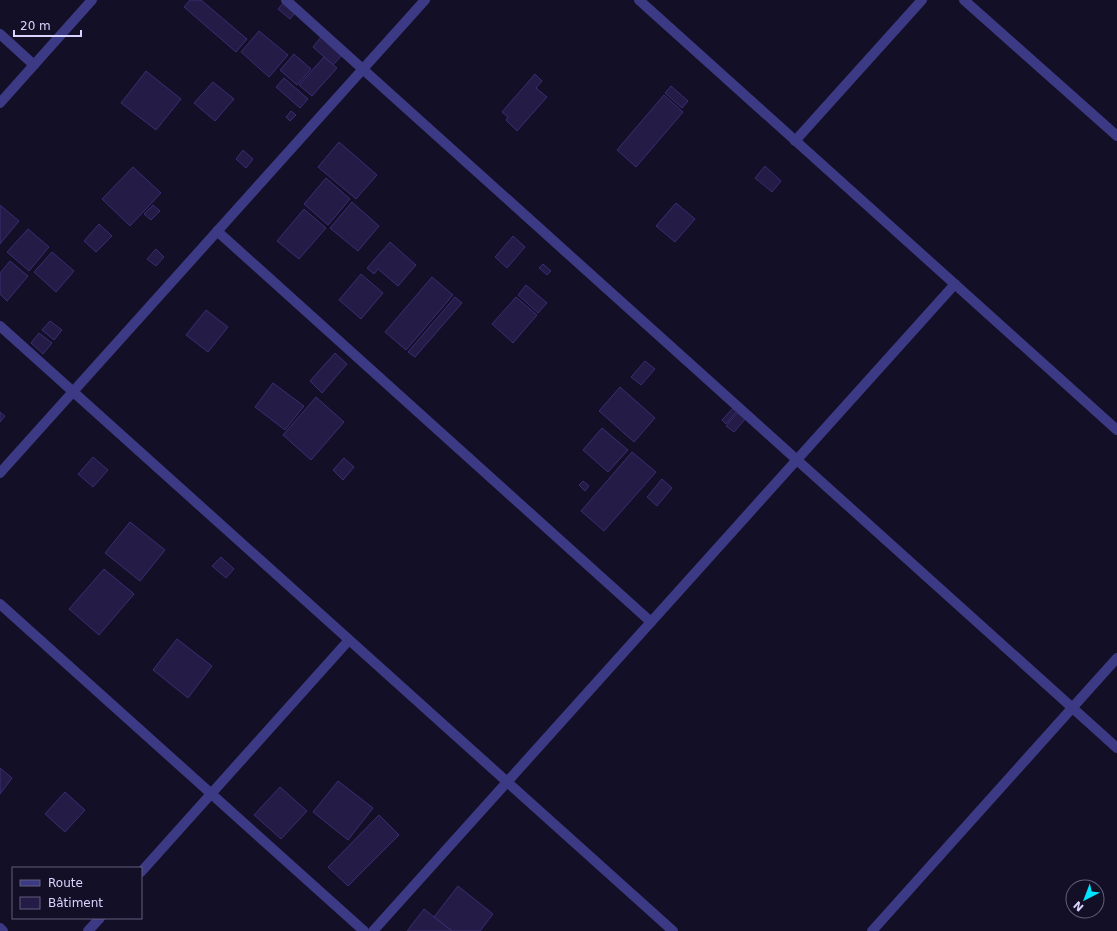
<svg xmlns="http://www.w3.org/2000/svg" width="1117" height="931" font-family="'DejaVu Sans',sans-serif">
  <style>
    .building { fill: #241b47; stroke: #3b2d73 }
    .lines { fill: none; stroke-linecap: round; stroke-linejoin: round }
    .minor { stroke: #3d3a85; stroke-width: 10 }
  </style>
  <rect width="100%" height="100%" fill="#130f26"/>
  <!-- building -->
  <g class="building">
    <path d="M190,0H201L247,39L236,52L184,7Z"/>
    <path d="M283,3L295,13L290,19L278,9Z"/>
    <path d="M259,31L288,55L269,77L241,52Z"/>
    <path d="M321,37L342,55L333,65L313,47Z"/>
    <path d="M294,54L311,69L297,85L280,70Z"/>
    <path d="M324,57L337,68L312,96L299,85Z"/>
    <path d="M146,71L181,99L156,130L121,103Z"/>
    <path d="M535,74L542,81L536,88L547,97L517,131L506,120L508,117L502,112Z"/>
    <path d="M284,78L308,99L300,108L276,87Z"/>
    <path d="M213,82L234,99L215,121L194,103Z"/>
    <path d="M671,86L688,101L682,108L665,93Z"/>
    <path d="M664,95L683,112L636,167L617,150Z"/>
    <path d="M291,111L296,115L290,121L286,117Z"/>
    <path d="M339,142L377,175L356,199L318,167Z"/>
    <path d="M243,150L253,159L246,168L236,159Z"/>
    <path d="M765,166L781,181L772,192L755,178Z"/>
    <path d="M133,167L161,193L130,226L102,199Z"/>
    <path d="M326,178L350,199L328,225L304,204Z"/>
    <path d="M352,202L379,226L358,251L330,228Z"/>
    <path d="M676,203L695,219L675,242L656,226Z"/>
    <path d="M0,205L19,221L0,244Z"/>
    <path d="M153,205L160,211L151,220L144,214Z"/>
    <path d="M304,209L326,228L299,259L277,241Z"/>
    <path d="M99,224L112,236L96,252L84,241Z"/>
    <path d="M28,229L49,247L29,271L7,252Z"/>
    <path d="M513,236L525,247L507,268L495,257Z"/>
    <path d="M390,242L416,265L398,286L378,269L374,274L367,268Z"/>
    <path d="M156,249L164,257L156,266L147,259Z"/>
    <path d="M52,252L74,271L56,292L34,272Z"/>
    <path d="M10,261L28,276L7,301L0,294V273Z"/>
    <path d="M543,264L551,271L547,275L539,268Z"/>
    <path d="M361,274L383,293L361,319L339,300Z"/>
    <path d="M432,277L453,295L406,350L385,332Z"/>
    <path d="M526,285L547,303L538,313L518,295Z"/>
    <path d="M455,297L462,303L415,357L408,352Z"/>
    <path d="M516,297L537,315L513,343L492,324Z"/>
    <path d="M206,310L228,327L208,352L186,335Z"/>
    <path d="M50,321L62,330L54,340L42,330Z"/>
    <path d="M39,333L52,343L43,354L31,343Z"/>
    <path d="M335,353L347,364L322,393L310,381Z"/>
    <path d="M645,361L655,369L641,385L631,377Z"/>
    <path d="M273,383L304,406L285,430L255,407Z"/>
    <path d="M620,387L655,418L634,442L599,411Z"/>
    <path d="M316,397L344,422L311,460L283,435Z"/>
    <path d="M733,408L737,411L726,424L722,420Z"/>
    <path d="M0,412L5,416L0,422Z"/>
    <path d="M738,412L746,418L734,432L726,426Z"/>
    <path d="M602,428L628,450L608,472L583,450Z"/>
    <path d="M632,452L656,472L604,531L581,511Z"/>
    <path d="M93,457L108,470L93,487L78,474Z"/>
    <path d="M344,458L354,467L343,480L333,470Z"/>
    <path d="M662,479L672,488L657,506L647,497Z"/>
    <path d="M583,481L589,486L585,491L579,485Z"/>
    <path d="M130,522L165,550L140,581L105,553Z"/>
    <path d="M221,557L234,569L226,578L212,566Z"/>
    <path d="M104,569L134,594L99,635L69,609Z"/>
    <path d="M177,639L212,666L188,698L153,670Z"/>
    <path d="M0,768L12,778L0,794Z"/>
    <path d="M338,781L373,808L348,840L313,812Z"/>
    <path d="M280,787L307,811L281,839L254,815Z"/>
    <path d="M65,792L85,810L65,832L45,814Z"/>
    <path d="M379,815L399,835L348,886L328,867Z"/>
    <path d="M458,886L493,914L480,931H452L434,917Z"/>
    <path d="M424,909L434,917L452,931H407Z"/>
  </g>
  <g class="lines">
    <!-- minor -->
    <g class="minor">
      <path d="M286,0L1117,748"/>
      <path d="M639,0L1117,430"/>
      <path d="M964,0L1117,136"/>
      <path d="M0,34L34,65"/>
      <path d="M0,103L92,0"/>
      <path d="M795,141L922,0"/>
      <path d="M217,231L651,622"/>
      <path d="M0,326L673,931"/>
      <path d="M0,473L425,0"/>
      <path d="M0,604L364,931"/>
      <path d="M141,872L349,640"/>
      <path d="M0,928L3,931"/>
      <path d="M88,931L100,918"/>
      <path d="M373,931L955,284"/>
      <path d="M872,931L1117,658"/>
    </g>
  </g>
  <!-- legend -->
  <rect x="12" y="867" width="130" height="52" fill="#130f26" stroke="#625e7d"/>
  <rect x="20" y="880" width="20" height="6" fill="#3d3a85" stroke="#625e7d"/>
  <text x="48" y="887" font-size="12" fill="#d9d4ff">Route</text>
  <rect x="20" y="897" width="20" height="12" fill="#241b47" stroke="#625e7d"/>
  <text x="48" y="907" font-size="12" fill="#d9d4ff">Bâtiment</text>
  <!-- north arrow -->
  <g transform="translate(1085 899) rotate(222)"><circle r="19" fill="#130f26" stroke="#625e7d"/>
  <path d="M0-3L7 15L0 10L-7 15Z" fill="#00e5ff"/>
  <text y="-6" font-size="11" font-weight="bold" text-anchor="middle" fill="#d9d4ff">N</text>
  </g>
  <!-- scale -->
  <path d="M14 30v6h67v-6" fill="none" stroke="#d9d4ff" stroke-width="2"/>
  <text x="20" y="30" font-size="12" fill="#d9d4ff" stroke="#130f26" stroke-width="3" paint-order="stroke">20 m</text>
</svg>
